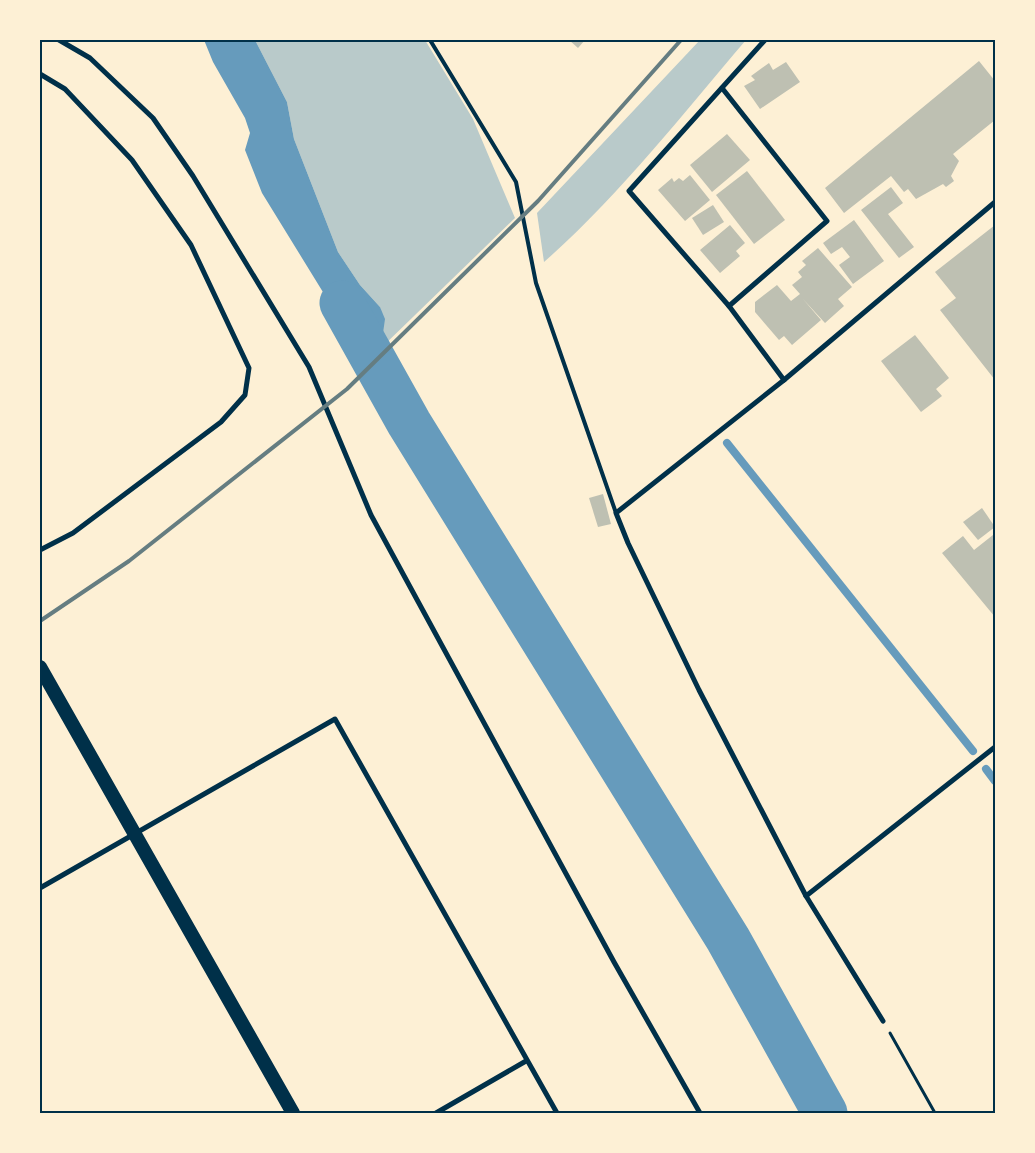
<svg xmlns="http://www.w3.org/2000/svg" width="1035" height="1153" font-family="'Nunito Sans',sans-serif">
  <style>
    .green { fill: #b9caca }
    .water { fill: #669bbc }
    .lines { fill: none; stroke-linecap: round; stroke-linejoin: round }
    .stream { stroke: #669bbc; stroke-width: 8 }
    .river { stroke: #669bbc; stroke-width: 45 }
    .building { fill: #bec0b2 }
    .path { stroke: #003049; stroke-width: 3 }
    .service { stroke: #003049; stroke-width: 4 }
    .minor { stroke: #003049; stroke-width: 5 }
    .trunk { stroke: #003049; stroke-width: 14 }
    .rail { stroke: #657d81; stroke-width: 4 }
    .neatline { fill: none; stroke: #003049; stroke-width: 2 }
  </style>
  <rect width="100%" height="100%" fill="#fdf0d5"/>
  <!-- green -->
  <g class="green">
    <path d="M255,40H425L473,119L515,218L379,350L377,341L383,333L380,307L360,285L338,252L294,139L287,102Z"/>
    <path d="M700,40H746C681,116 619,196 544,262L537,213Z"/>
  </g>
  <!-- water -->
  <path class="water" d="M204,40H255L287,102L294,139L338,252L360,285L380,307L385,319L383,333L377,341L379,350L366,362L262,193L245,150L250,133L245,118L213,62Z"/>
  <g class="lines">
    <!-- stream -->
    <g class="stream">
      <path d="M727,443L973,751"/>
      <path d="M986,769L995,781"/>
    </g>
    <!-- river -->
    <path class="river" d="M342,303L409,423L728,939L825,1113"/>
  </g>
  <!-- building -->
  <g class="building">
    <path d="M569,40H585L578,48Z"/>
    <path d="M979,61L995,81V120L953,154L959,161L951,176L954,181L946,187L943,184L916,199L908,189L904,192L891,176L844,213L825,188Z"/>
    <path d="M786,62L800,82L760,109L744,86L755,80L751,76L769,63L773,70Z"/>
    <path d="M727,134L750,160L712,192L690,165Z"/>
    <path d="M747,171L785,220L754,244L716,195Z"/>
    <path d="M690,175L710,200L685,221L658,190L672,178L674,182L679,178L683,181Z"/>
    <path d="M891,187L903,203L888,214L914,247L899,258L861,210Z"/>
    <path d="M713,205L724,222L703,235L692,218Z"/>
    <path d="M854,220L884,261L853,284L839,265L850,257L842,247L831,254L823,243Z"/>
    <path d="M730,225L745,243L736,251L740,256L720,273L700,250Z"/>
    <path d="M995,225V380L940,310L956,298L935,272Z"/>
    <path d="M818,248L852,287L838,299L844,306L825,323L803,299L821,320L792,345L784,336L779,340L755,312V302L777,285L791,301L800,294L792,285L802,277L798,272L806,265L802,261Z"/>
    <path d="M915,335L949,378L936,389L942,396L921,412L881,361Z"/>
    <path d="M603,494L611,524L598,527L589,498Z"/>
    <path d="M982,508L995,527L978,540L963,522Z"/>
    <path d="M993,535L995,537V617L942,553L963,536L974,550Z"/>
  </g>
  <g class="lines">
    <!-- path -->
    <path class="path" d="M890,1033L935,1113"/>
    <!-- service -->
    <path class="service" d="M430,40L516,182L536,283L616,513"/>
    <!-- minor -->
    <g class="minor">
      <path d="M59,40L90,58L153,118L193,176L309,367L371,515L614,962L700,1113"/>
      <path d="M765,40L629,191L729,306L784,380"/>
      <path d="M40,74L65,89L132,160L191,245L249,368L245,395L221,422L73,533L40,550"/>
      <path d="M722,88L827,221L729,306"/>
      <path d="M40,888L335,719L557,1113"/>
      <path d="M806,896L995,747"/>
      <path d="M883,1021L806,896L699,690L628,543L616,513L784,380L995,202"/>
      <path d="M436,1113L526,1061"/>
    </g>
    <!-- trunk -->
    <path class="trunk" d="M40,667L293,1113"/>
    <!-- rail -->
    <path class="rail" d="M40,621L129,561L347,389L538,201L681,40"/>
  </g>
  <!-- border -->
  <rect width="1035" height="1153" fill="none" stroke="#fdf0d5" stroke-width="82"/>
  <rect x="41" y="41" width="953" height="1071" class="neatline"/>
</svg>
